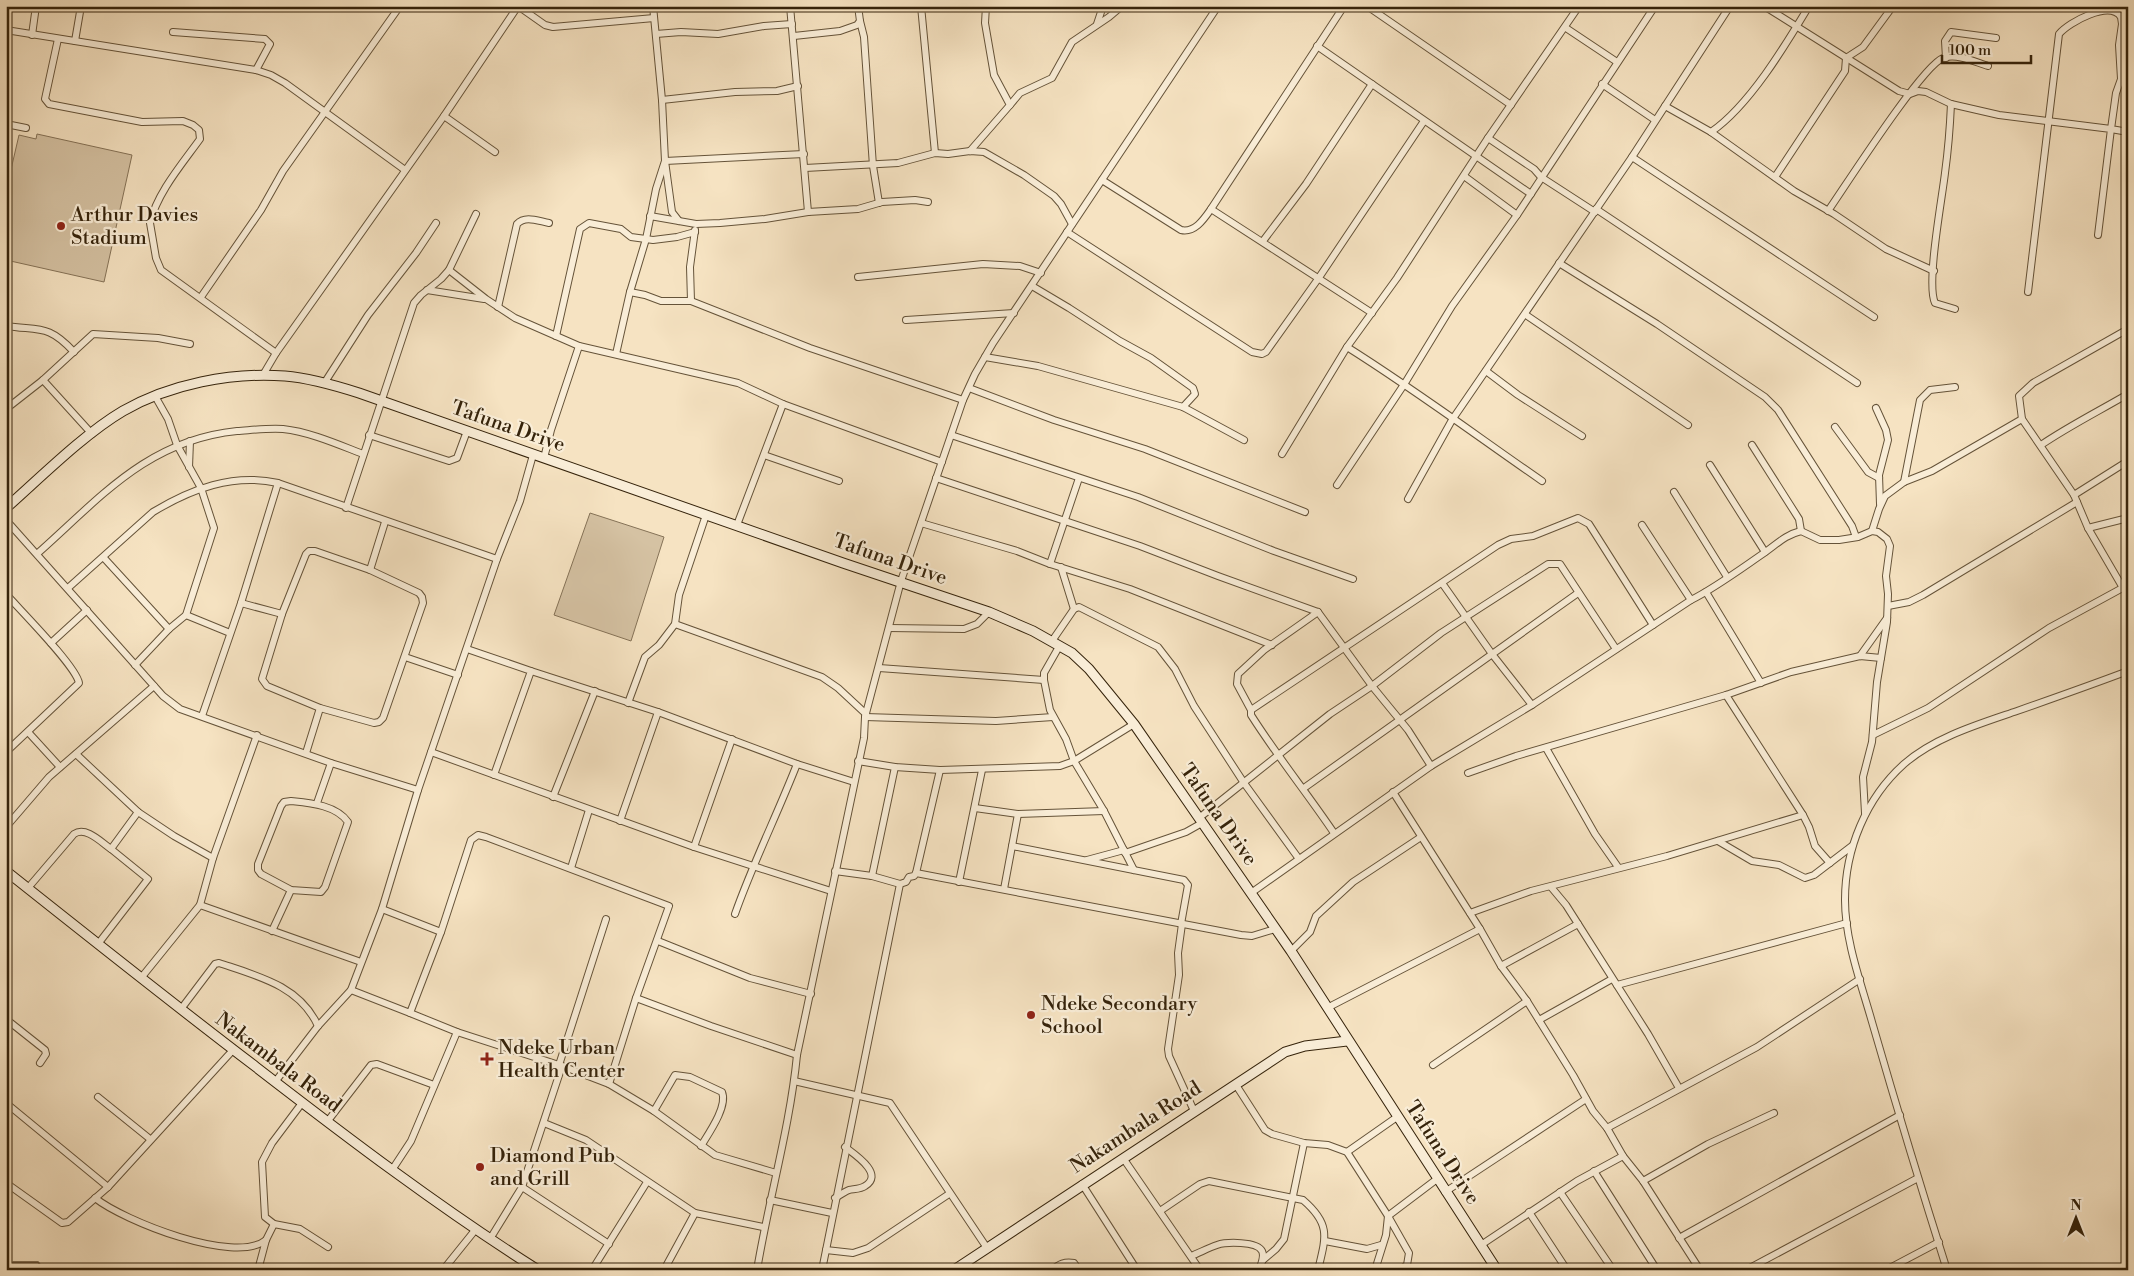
<svg xmlns="http://www.w3.org/2000/svg" width="2134" height="1276" font-family="'Libre Bodoni',serif">
  <style>
    .green { fill: #d5c2a3; stroke: #857257 }
    .lines { fill: none; stroke-linecap: round; stroke-linejoin: round }
    .stream { stroke: #816f54; stroke-width: 2 }
    .street-casing { stroke: #655339; stroke-width: 8 }
    .secondary-casing { stroke: #35230b; stroke-width: 11 }
    .street { stroke: #f9edd7; stroke-width: 6 }
    .secondary { stroke: #f9edd7; stroke-width: 9 }
    .poi-dot { fill: #8f2418; stroke: #f9edd7; stroke-width: 2 }
    .labels { text-anchor: middle; dominant-baseline: central; stroke-width: 4.5; stroke-linejoin: round; paint-order: stroke }
    .poi-label { font-size: 20px; fill: #35230b; stroke: #f9edd7; text-anchor: start }
    .street-label { font-size: 20px; fill: #35230b; stroke: #f9edd7 }
  </style>
  <rect width="100%" height="100%" fill="#f6e3c2"/>
  <filter id="stains"><feTurbulence type="fractalNoise" baseFrequency=".004" numOctaves="4"/><feColorMatrix values="0 0 0 0 .2 0 0 0 0 .09 0 0 0 0 .02 0 0 0 .5 -.17"/></filter>
  <radialGradient id="worn" r=".72"><stop offset=".6" stop-color="#630" stop-opacity="0"/><stop offset="1" stop-color="#630" stop-opacity=".3"/></radialGradient>
  <!-- green -->
  <g class="green">
    <path d="M37,134L132,155L104,282L6,260V191L19,135L36,139Z"/>
    <path d="M590,513L664,537L631,641L554,615Z"/>
  </g>
  <g class="lines">
    <!-- stream -->
    <path class="stream" d="M6,1262H38L44,1270"/>
    <!-- street casing -->
    <g class="street-casing">
      <g id="street">
        <path d="M518,6L545,25L553,27L654,18"/>
        <path d="M653,6L662,100L665,161L672,212L679,221"/>
        <path d="M790,6L808,212"/>
        <path d="M921,6L935,153"/>
        <path d="M1367,6L1511,105"/>
        <path d="M1764,6L1899,91L1910,94L1918,91L1926,92L1951,104L1999,115L2111,129L2098,235"/>
        <path d="M860,21L864,37L873,166L879,203"/>
        <path d="M1097,24L1103,6"/>
        <path d="M1566,28L1617,62"/>
        <path d="M6,30L256,70L271,75L285,83L405,170"/>
        <path d="M173,32L265,39L270,44L256,70"/>
        <path d="M656,34L681,32L718,34L764,26L792,24"/>
        <path d="M32,35L36,6"/>
        <path d="M794,36L840,31L857,25L860,21L858,6"/>
        <path d="M58,39L45,99L49,104L142,122L183,121L193,125L199,130L200,139C182,164 157,193 150,223L156,258L161,270L276,353"/>
        <path d="M75,41L81,6"/>
        <path d="M1317,46L1531,194"/>
        <path d="M1946,58L1945,41L1951,32L1996,38"/>
        <path d="M1602,84L1655,120"/>
        <path d="M662,100L735,92L777,91L798,86"/>
        <path d="M1951,104C1950,127 1948,151 1945,173C1942,199 1926,284 1935,303L1955,309"/>
        <path d="M1010,105L1020,93L1052,78L1072,42L1109,17L1122,6"/>
        <path d="M1665,106L1711,132L1794,191L1834,214L1886,249L1934,271"/>
        <path d="M444,116L495,152"/>
        <path d="M6,124L26,128"/>
        <path d="M1711,132C1749,106 1785,46 1809,6"/>
        <path d="M1488,138L1534,169L1541,177L1595,212"/>
        <path d="M970,151L1010,105L994,75L985,23L986,6"/>
        <path d="M1632,157L1874,317"/>
        <path d="M805,168L898,163L935,153L948,154L970,151L984,152L1024,175L1054,196L1061,204L1072,224"/>
        <path d="M1464,176L1517,215"/>
        <path d="M1775,177L1845,71L1846,58L1863,47L1893,6"/>
        <path d="M1102,180L1181,230C1195,233 1204,219 1211,209L1344,6"/>
        <path d="M1211,209L1372,313"/>
        <path d="M1596,209L1857,383"/>
        <path d="M1828,211C1846,185 1922,66 1943,58C1957,53 1975,62 1988,66"/>
        <path d="M650,216L696,224L720,223L765,219L808,212L858,209L882,202L915,200L928,202"/>
        <path d="M1067,232L1252,352L1262,354L1266,352L1318,279L1424,121"/>
        <path d="M1263,241L1306,184L1372,84"/>
        <path d="M1559,263L1657,324L1765,397L1778,410L1852,526L1856,537"/>
        <path d="M449,270L486,299L515,318L579,346L738,383L783,404L942,462"/>
        <path d="M858,277L983,264L1020,266L1041,273"/>
        <path d="M1032,286L1069,308L1120,341L1151,358L1193,388L1195,394L1183,407"/>
        <path d="M427,290L484,299"/>
        <path d="M630,292L645,295L661,301H691L810,348L963,400"/>
        <path d="M2028,292L2059,34C2069,22 2110,0 2121,17L2122,24L2119,45L2121,79L2116,93L2111,129L2128,132"/>
        <path d="M201,297L261,210L283,171L400,6"/>
        <path d="M691,301L690,267L695,230"/>
        <path d="M498,307L517,224C525,215 538,221 549,223"/>
        <path d="M1526,315L1688,425"/>
        <path d="M906,320L1014,313"/>
        <path d="M6,326C40,331 48,324 74,352"/>
        <path d="M556,336L580,229L589,223L621,229L631,237L653,240L677,237L695,232"/>
        <path d="M1347,347C1414,389 1477,436 1542,481"/>
        <path d="M616,354L630,292L646,239L656,189L665,161L804,154"/>
        <path d="M985,357L1038,366L1183,407L1244,440"/>
        <path d="M1486,371L1518,395L1582,436"/>
        <path d="M263,375L276,353L444,116L518,6"/>
        <path d="M43,380L92,434"/>
        <path d="M325,382L368,315L416,253L436,223"/>
        <path d="M969,388L1054,420L1145,449L1305,512"/>
        <path d="M1876,408L1886,430L1888,440L1879,475L1880,504"/>
        <path d="M6,409L43,380L93,334L158,338L190,344"/>
        <path d="M1835,427L1868,472L1879,478"/>
        <path d="M369,435L449,461L457,458L467,431"/>
        <path d="M951,435L1138,497L1274,551L1353,579"/>
        <path d="M1752,445L1799,519L1801,531"/>
        <path d="M2041,445C2069,426 2099,411 2128,394"/>
        <path d="M1282,454L1347,347L1397,278L1488,138L1579,6"/>
        <path d="M764,455L839,481"/>
        <path d="M544,458L551,430L579,346"/>
        <path d="M1710,465L1765,552"/>
        <path d="M189,467L190,441"/>
        <path d="M936,478L1140,546L1218,576L1318,612L1372,686L1408,730L1431,766"/>
        <path d="M1904,482L1920,400L1930,390L1955,387"/>
        <path d="M1337,485L1405,383L1452,306L1517,215L1655,6"/>
        <path d="M1674,492L1727,577"/>
        <path d="M2074,495L2022,419L2019,396L2033,383L2128,329"/>
        <path d="M1408,499L1452,420L1632,157L1730,6"/>
        <path d="M346,508L414,303L421,295L441,279L449,270L476,214"/>
        <path d="M6,520L163,696L180,709L331,763L418,790"/>
        <path d="M921,523L1017,551L1050,564L1130,589L1272,645"/>
        <path d="M737,525L783,404"/>
        <path d="M1642,525L1691,600"/>
        <path d="M2088,528L2128,518"/>
        <path d="M1872,531L1879,509L1885,496L1904,482L1932,471L2022,419"/>
        <path d="M309,551H315L370,570L419,593L422,597L423,603L383,718L379,722L374,723L320,708L267,686L262,679L282,614L306,554Z"/>
        <path d="M38,553C101,497 148,440 237,431C252,430 268,428 283,429C310,432 337,444 363,454"/>
        <path d="M104,558L169,629"/>
        <path d="M1050,564L1079,478"/>
        <path d="M1061,567L1074,609"/>
        <path d="M370,570L385,522"/>
        <path d="M1442,583L1492,654L1532,705"/>
        <path d="M68,588L153,512C191,489 233,473 278,483L497,559"/>
        <path d="M2123,588L2088,528L2074,495L2128,461"/>
        <path d="M1706,592L1761,683"/>
        <path d="M6,594C20,610 76,666 79,683L6,752"/>
        <path d="M241,603L282,614"/>
        <path d="M1888,606L1909,602L1923,595L2077,502"/>
        <path d="M186,615L230,633"/>
        <path d="M675,624L822,677L838,688L866,714"/>
        <path d="M889,628L964,629L977,624L989,612"/>
        <path d="M1052,641L1074,609L1079,607L1158,647L1175,669L1194,706L1244,783L1299,859"/>
        <path d="M51,643L87,610"/>
        <path d="M1060,645L1044,673V680L1050,710L1066,739L1074,761L1104,811L1134,870"/>
        <path d="M467,649L531,671L494,775"/>
        <path d="M1860,656L1887,618"/>
        <path d="M405,657L458,675"/>
        <path d="M135,665L169,629L186,615L214,528L201,488L177,445L168,419L155,396"/>
        <path d="M879,668L1044,680"/>
        <path d="M531,671L658,712L797,764L854,782"/>
        <path d="M1726,695L1803,815L1809,827L1815,846L1830,863"/>
        <path d="M628,703L645,657L659,645L675,624L679,595L706,515"/>
        <path d="M1251,710L1237,684L1238,674L1264,650L1318,612"/>
        <path d="M202,716L241,603L278,483"/>
        <path d="M865,717L996,721L1053,717"/>
        <path d="M28,732L60,767"/>
        <path d="M1873,735L1928,708L2049,628L2128,585"/>
        <path d="M1546,748L1595,834L1618,867"/>
        <path d="M431,752L694,847L831,891"/>
        <path d="M306,753L320,708"/>
        <path d="M76,754L138,812L174,836L213,858"/>
        <path d="M858,761L895,767L940,770L1060,766L1074,761L1134,724"/>
        <path d="M1468,773L1516,756L1726,695L1791,672L1860,656L1881,658"/>
        <path d="M1304,788L1578,593"/>
        <path d="M1393,792L1480,929L1501,966L1527,1001L1573,1075L1593,1111L1607,1128L1623,1156L1643,1181L1700,1270"/>
        <path d="M553,797L595,691"/>
        <path d="M291,801C310,803 336,805 348,822L325,887L321,892L291,890L261,874L258,870V864L281,806L284,802Z"/>
        <path d="M317,803L331,763"/>
        <path d="M975,808L1018,814L1104,811"/>
        <path d="M1199,818L1330,714L1372,686L1441,633L1548,564H1560L1616,649"/>
        <path d="M620,821L658,712"/>
        <path d="M6,827L49,777L154,686"/>
        <path d="M1334,833C1307,793 1277,756 1251,715V710L1498,545L1511,539L1533,536L1578,518L1589,524L1653,625"/>
        <path d="M1718,841L1752,861L1779,865L1805,878L1814,875L1852,846"/>
        <path d="M1012,846L1184,880L1188,885L1181,924"/>
        <path d="M694,847L732,739"/>
        <path d="M1125,853L1186,832L1202,823"/>
        <path d="M1087,860L1124,850"/>
        <path d="M571,868L589,810"/>
        <path d="M916,873L940,770"/>
        <path d="M872,876L895,767"/>
        <path d="M959,882L982,770"/>
        <path d="M900,884L906,882L909,877L914,876L916,873L1241,935L1252,936L1275,929"/>
        <path d="M1551,887L1566,905L1648,1034L1679,1088"/>
        <path d="M28,888L74,834C86,826 101,842 111,849L138,812"/>
        <path d="M1004,889L1018,814"/>
        <path d="M1251,893L1431,766L1532,705L1691,600C1715,588 1742,568 1764,553C1777,544 1785,535 1801,531L1820,540H1839L1858,537L1872,531L1878,532L1887,539L1890,546L1886,576L1888,594L1887,622L1877,682L1872,742L1863,777L1865,813"/>
        <path d="M200,905L213,858L257,735"/>
        <path d="M382,909L441,932"/>
        <path d="M1470,913L1531,891L1667,856L1803,815"/>
        <path d="M735,914C753,863 777,815 797,764"/>
        <path d="M1182,924L1178,953L1179,975L1168,1049L1169,1056L1194,1111"/>
        <path d="M272,931L291,890"/>
        <path d="M658,941L750,978L811,994"/>
        <path d="M98,944L148,879L111,849"/>
        <path d="M1291,951L1310,932L1316,916L1353,882L1421,837"/>
        <path d="M1501,966L1578,924"/>
        <path d="M141,978L200,905L361,962"/>
        <path d="M1617,985L1847,923"/>
        <path d="M351,990L410,1013L441,932L471,840L478,835L486,837L669,906L636,998L609,1084"/>
        <path d="M636,998L711,1026L797,1055"/>
        <path d="M1327,1008L1480,929"/>
        <path d="M181,1009L215,964L219,963C258,976 300,986 318,1026"/>
        <path d="M410,1013L457,1032L562,1066L609,1084L654,1111L715,1155L776,1173"/>
        <path d="M6,1019L45,1050L46,1054L40,1063"/>
        <path d="M1539,1020L1612,979"/>
        <path d="M559,1065L606,919"/>
        <path d="M1433,1065L1527,1001"/>
        <path d="M794,1081L890,1103L987,1248"/>
        <path d="M275,1082L318,1026L351,990L382,909L418,790L497,559L520,501L533,455"/>
        <path d="M1236,1085L1265,1130L1272,1134L1304,1143L1328,1145L1347,1152L1388,1216L1409,1253L1407,1265L1400,1270"/>
        <path d="M98,1097L150,1139"/>
        <path d="M6,1103L108,1187"/>
        <path d="M302,1103L272,1143L262,1162L265,1217L274,1224L300,1229L328,1247"/>
        <path d="M654,1111L675,1075L690,1077L722,1092C728,1106 709,1133 701,1146"/>
        <path d="M327,1122L371,1065L377,1064L434,1085"/>
        <path d="M544,1123L586,1140L695,1213"/>
        <path d="M1607,1128L1757,1047L1860,979"/>
        <path d="M1347,1152L1397,1117"/>
        <path d="M1123,1158L1200,1270"/>
        <path d="M392,1170L411,1141L457,1032"/>
        <path d="M1594,1171L1657,1270"/>
        <path d="M1643,1181L1708,1144L1774,1113"/>
        <path d="M6,1183L62,1223L68,1222L108,1187L233,1050"/>
        <path d="M1082,1184L1137,1270"/>
        <path d="M522,1187L609,1244"/>
        <path d="M1445,1192L1586,1099"/>
        <path d="M1560,1192L1613,1270"/>
        <path d="M95,1198C124,1221 235,1265 266,1240"/>
        <path d="M835,1198C840,1195 844,1192 849,1190C854,1189 861,1189 865,1186C885,1174 854,1154 845,1147"/>
        <path d="M770,1200L832,1213"/>
        <path d="M1160,1211L1200,1184L1209,1181L1303,1200C1331,1224 1326,1237 1318,1270"/>
        <path d="M1529,1212L1567,1270"/>
        <path d="M1679,1238L1900,1115"/>
        <path d="M490,1239L522,1187L562,1066"/>
        <path d="M1325,1241L1367,1249L1381,1245"/>
        <path d="M1481,1245L1577,1181L1623,1156"/>
        <path d="M826,1250L853,1253L868,1248L949,1194"/>
        <path d="M1191,1256C1199,1253 1208,1248 1217,1245C1226,1242 1257,1241 1262,1251C1265,1257 1261,1264 1259,1270"/>
        <path d="M1263,1260L1276,1249L1284,1239L1304,1143"/>
        <path d="M258,1270L266,1240L274,1224"/>
        <path d="M443,1270L476,1229"/>
        <path d="M592,1270L647,1182"/>
        <path d="M664,1270L695,1213L763,1227"/>
        <path d="M757,1270C769,1198 790,1127 797,1055L864,738L865,717L901,581L963,400L975,374L993,343L1218,6"/>
        <path d="M822,1270L900,884L872,876L835,871"/>
        <path d="M1052,1270C1059,1264 1065,1261 1074,1263L1079,1270"/>
        <path d="M1375,1270L1386,1235L1388,1216L1437,1179"/>
        <path d="M1746,1270L1918,1178"/>
        <path d="M1886,1270L1939,1242"/>
        <path d="M1947,1270C1921,1188 1896,1105 1872,1022C1861,983 1845,941 1845,900C1845,849 1866,798 1904,764C1935,737 1979,724 2017,711C2054,698 2091,685 2128,671"/>
      </g>
    </g>
    <!-- secondary casing -->
    <g class="secondary-casing">
      <g id="secondary">
        <path d="M6,508C41,477 84,434 123,411C170,384 231,372 285,376C310,378 334,385 359,393L843,563L989,612L1033,631L1072,653L1089,669L1134,724L1291,951L1497,1270"/>
        <path d="M6,871C89,937 172,1003 256,1067C348,1138 440,1208 538,1270"/>
        <path d="M954,1270L1285,1052L1305,1046L1347,1041"/>
      </g>
    </g>
    <!-- street -->
    <use href="#street" class="street"/>
    <!-- secondary -->
    <use href="#secondary" class="secondary"/>
  </g>
  <!-- markers -->
  <g class="poi-dot">
    <circle cx="61" cy="226" r="5"/>
    <circle cx="1031" cy="1015" r="5"/>
    <path d="M484.5 1051.5h5v5h5v5h-5v5h-5v-5h-5v-5h5z"/>
    <circle cx="480" cy="1167" r="5"/>
  </g>
  <g class="labels">
    <!-- poi labels -->
    <g class="poi-label">
      <text x="71" y="215">Arthur Davies<tspan x="71" dy="23">Stadium</tspan></text>
      <text x="1041" y="1004">Ndeke Secondary<tspan x="1041" dy="23">School</tspan></text>
      <text x="498" y="1048">Ndeke Urban<tspan x="498" dy="23">Health Center</tspan></text>
      <text x="490" y="1156">Diamond Pub<tspan x="490" dy="23">and Grill</tspan></text>
    </g>
    <!-- street labels -->
    <g class="street-label">
      <text transform="translate(508 427) rotate(19)">Tafuna Drive</text>
      <text transform="translate(890 560) rotate(19)">Tafuna Drive</text>
      <text transform="translate(1218 815) rotate(55)">Tafuna Drive</text>
      <text transform="translate(278 1063) rotate(37)">Nakambala Road</text>
      <text transform="translate(1136 1128) rotate(-33)">Nakambala Road</text>
      <text transform="translate(1442 1153) rotate(57)">Tafuna Drive</text>
    </g>
  </g>
  <!-- margin -->
  <rect width="2134" height="1276" fill="none" stroke="#f6e3c2" stroke-width="25"/>
  <rect x="8" y="8" width="2119" height="1261" fill="none" stroke="#35230b" stroke-width="2.5"/>
  <rect x="12" y="12" width="2109" height="1251" fill="none" stroke="#35230b"/>
  <!-- north arrow -->
  <g transform="translate(2076 1218)" stroke="#f9edd7" stroke-width="4" paint-order="stroke">
  <path d="M0-4L9 19L0 12L-9 19Z" fill="#35230b"/>
  <text y="-8" font-size="14" font-weight="bold" text-anchor="middle" fill="#35230b">N</text>
  </g>
  <!-- scale -->
  <path d="M1942 55v8h89v-8" fill="none" stroke="#35230b" stroke-width="2.5"/>
  <text x="1949" y="55" font-size="15" fill="#35230b" stroke="#f9edd7" stroke-width="4" paint-order="stroke">100 m</text>
  <rect width="100%" height="100%" filter="url(#stains)"/>
  <rect width="100%" height="100%" fill="url(#worn)"/>
</svg>
